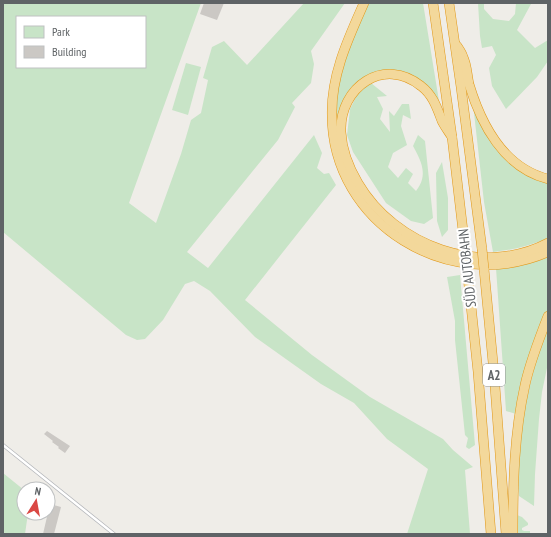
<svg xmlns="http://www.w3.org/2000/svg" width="551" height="537" font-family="'PT Sans Narrow',sans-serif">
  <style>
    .green { fill: #c8e4c7; fill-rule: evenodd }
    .building { fill: #cbc8c4 }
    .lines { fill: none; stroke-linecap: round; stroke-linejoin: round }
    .service-casing { stroke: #b5b7bb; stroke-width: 4 }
    .motorway-casing { stroke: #e19716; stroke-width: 10 }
    .service { stroke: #fff; stroke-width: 2.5 }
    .motorway { stroke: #f3d89b; stroke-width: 9 }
    .motorway-bridge-casing { stroke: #e19716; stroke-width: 10; stroke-linecap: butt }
    .motorway-bridge { stroke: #f3d89b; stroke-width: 9 }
    .labels { text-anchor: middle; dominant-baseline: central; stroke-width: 4; stroke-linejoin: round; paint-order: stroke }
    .shield { fill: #fff; stroke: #8f9294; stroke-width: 1 }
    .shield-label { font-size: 13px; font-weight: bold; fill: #5f6366 }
    .street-label { font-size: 14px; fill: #5f6366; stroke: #fff }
  </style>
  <rect width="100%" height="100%" fill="#efede8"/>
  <!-- green -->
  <g class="green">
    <path d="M3,3H201L129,203L156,223L181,154L191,120L201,113L208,80L203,78L212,47L224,41L247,65L304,3H345L311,51L314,64L311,83L292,103L295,107L278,140L187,252L208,268L314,135L322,153L317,168L324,174L329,173L336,185L245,300L312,355L370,397L443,439L453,450L473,467L465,470L470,534H407L428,469L387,439L354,403L321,384L255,337L210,291L194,281L185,284L163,320L145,339L137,340L126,335L3,232ZM17,17H145V67H17Z"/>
    <path d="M369,3H423L439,101C427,79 398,64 374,73C370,74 367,77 363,79C356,83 350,88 346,95C339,106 339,118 338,131L334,116L337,92L344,63L354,36Z"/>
    <path d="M478,3H484V9L493,19L509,21L515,14L516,3L531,4L517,30L535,48L548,40V61L537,77L506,109L492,86L489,68L496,55L492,46L482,48L480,36Z"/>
    <path d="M186,63L201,67L188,115L172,110Z"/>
    <path d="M371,83L387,96L377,97L383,109L380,119L390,132L389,111L394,116L402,104H409L411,119L403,115L401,126L407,145L393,153L388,167L398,178L406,168L413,174L408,183L416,191C429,175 421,161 413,146L418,135L425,141L433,218L424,224L411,221L386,203L353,152L347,135L350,109L358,93Z"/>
    <path d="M473,104L503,155L548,182V238C530,246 512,250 493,252L484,202Z"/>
    <path d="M442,162L448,198V230L442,237L437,221L436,173Z"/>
    <path d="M548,257V309L532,349L516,414L506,411L496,268C514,267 531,264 548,257Z"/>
    <path d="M460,275L475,445L469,449L466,447L468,438L465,435L455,340V321L447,277Z"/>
    <path d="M548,325V363L542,392L539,419L535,474L534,506L519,496C516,435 528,382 548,325Z"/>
    <path d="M3,473L24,490V513H28L25,534H3Z"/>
    <path d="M517,515L522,517L528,523V525L522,528V530L524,531H530V534H517Z"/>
  </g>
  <!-- building -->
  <g class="building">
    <path d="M204,3H224L217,20L200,14Z"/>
    <path d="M47,431L70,446L65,453L58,448L59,447L52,442L53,441L44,434Z"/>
    <path d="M50,504L61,507L54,534H43Z"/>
  </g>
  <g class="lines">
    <!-- service casing -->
    <g class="service-casing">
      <path id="service" d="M3,445L114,534"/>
    </g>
    <!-- motorway casing -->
    <g class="motorway-casing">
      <g id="motorway">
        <path d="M364,3C348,39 331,75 332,115C332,224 450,295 548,252"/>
        <path d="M433,3L452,137L465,248"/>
        <path d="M449,3L461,87L482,249"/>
        <path d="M457,46C459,49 462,53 463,57C467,65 467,75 469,84C481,124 504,168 548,179"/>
        <path d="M452,137C449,132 445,127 442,121C437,108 433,95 421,86C384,56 339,87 341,132C342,150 349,168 358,183C395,246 481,278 548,243"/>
        <path d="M467,268L478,372L491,534"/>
        <path d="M484,269L494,373L506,534"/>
        <path d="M513,534C513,484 514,434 525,385C530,362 539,339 548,316"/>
      </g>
    </g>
    <!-- service -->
    <use href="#service" class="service"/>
    <!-- motorway -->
    <use href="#motorway" class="motorway"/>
    <!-- motorway-bridge casing -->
    <g class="motorway-bridge-casing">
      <g id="motorway-bridge">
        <path d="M465,248L467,268"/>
        <path d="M482,249L484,269"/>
      </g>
    </g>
    <!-- motorway-bridge -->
    <use href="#motorway-bridge" class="motorway-bridge"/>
  </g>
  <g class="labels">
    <!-- shield labels -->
    <rect class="shield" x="483" y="364" width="22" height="22" rx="3"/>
    <g class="shield-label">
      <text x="494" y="375">A2</text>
    </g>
    <!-- street labels -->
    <g class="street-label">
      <text transform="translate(467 268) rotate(-96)">SÜD AUTOBAHN</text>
    </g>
  </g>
  <!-- border -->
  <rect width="551" height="537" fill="none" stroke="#5f6366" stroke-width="8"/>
  <!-- legend -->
  <rect x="16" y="16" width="130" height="52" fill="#ffffff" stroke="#bfc1c2"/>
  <rect x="24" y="26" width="20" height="12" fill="#c8e4c7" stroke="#bfc1c2"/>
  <text x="52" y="36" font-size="12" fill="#5f6366">Park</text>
  <rect x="24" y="46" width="20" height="12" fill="#cbc8c4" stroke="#bfc1c2"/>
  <text x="52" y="56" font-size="12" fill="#5f6366">Building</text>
  <!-- north arrow -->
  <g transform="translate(36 501) rotate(11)"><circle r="19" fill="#ffffff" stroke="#bfc1c2"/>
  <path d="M0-3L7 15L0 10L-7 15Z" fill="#da4844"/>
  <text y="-6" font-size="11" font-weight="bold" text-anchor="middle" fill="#5f6366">N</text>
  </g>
</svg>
